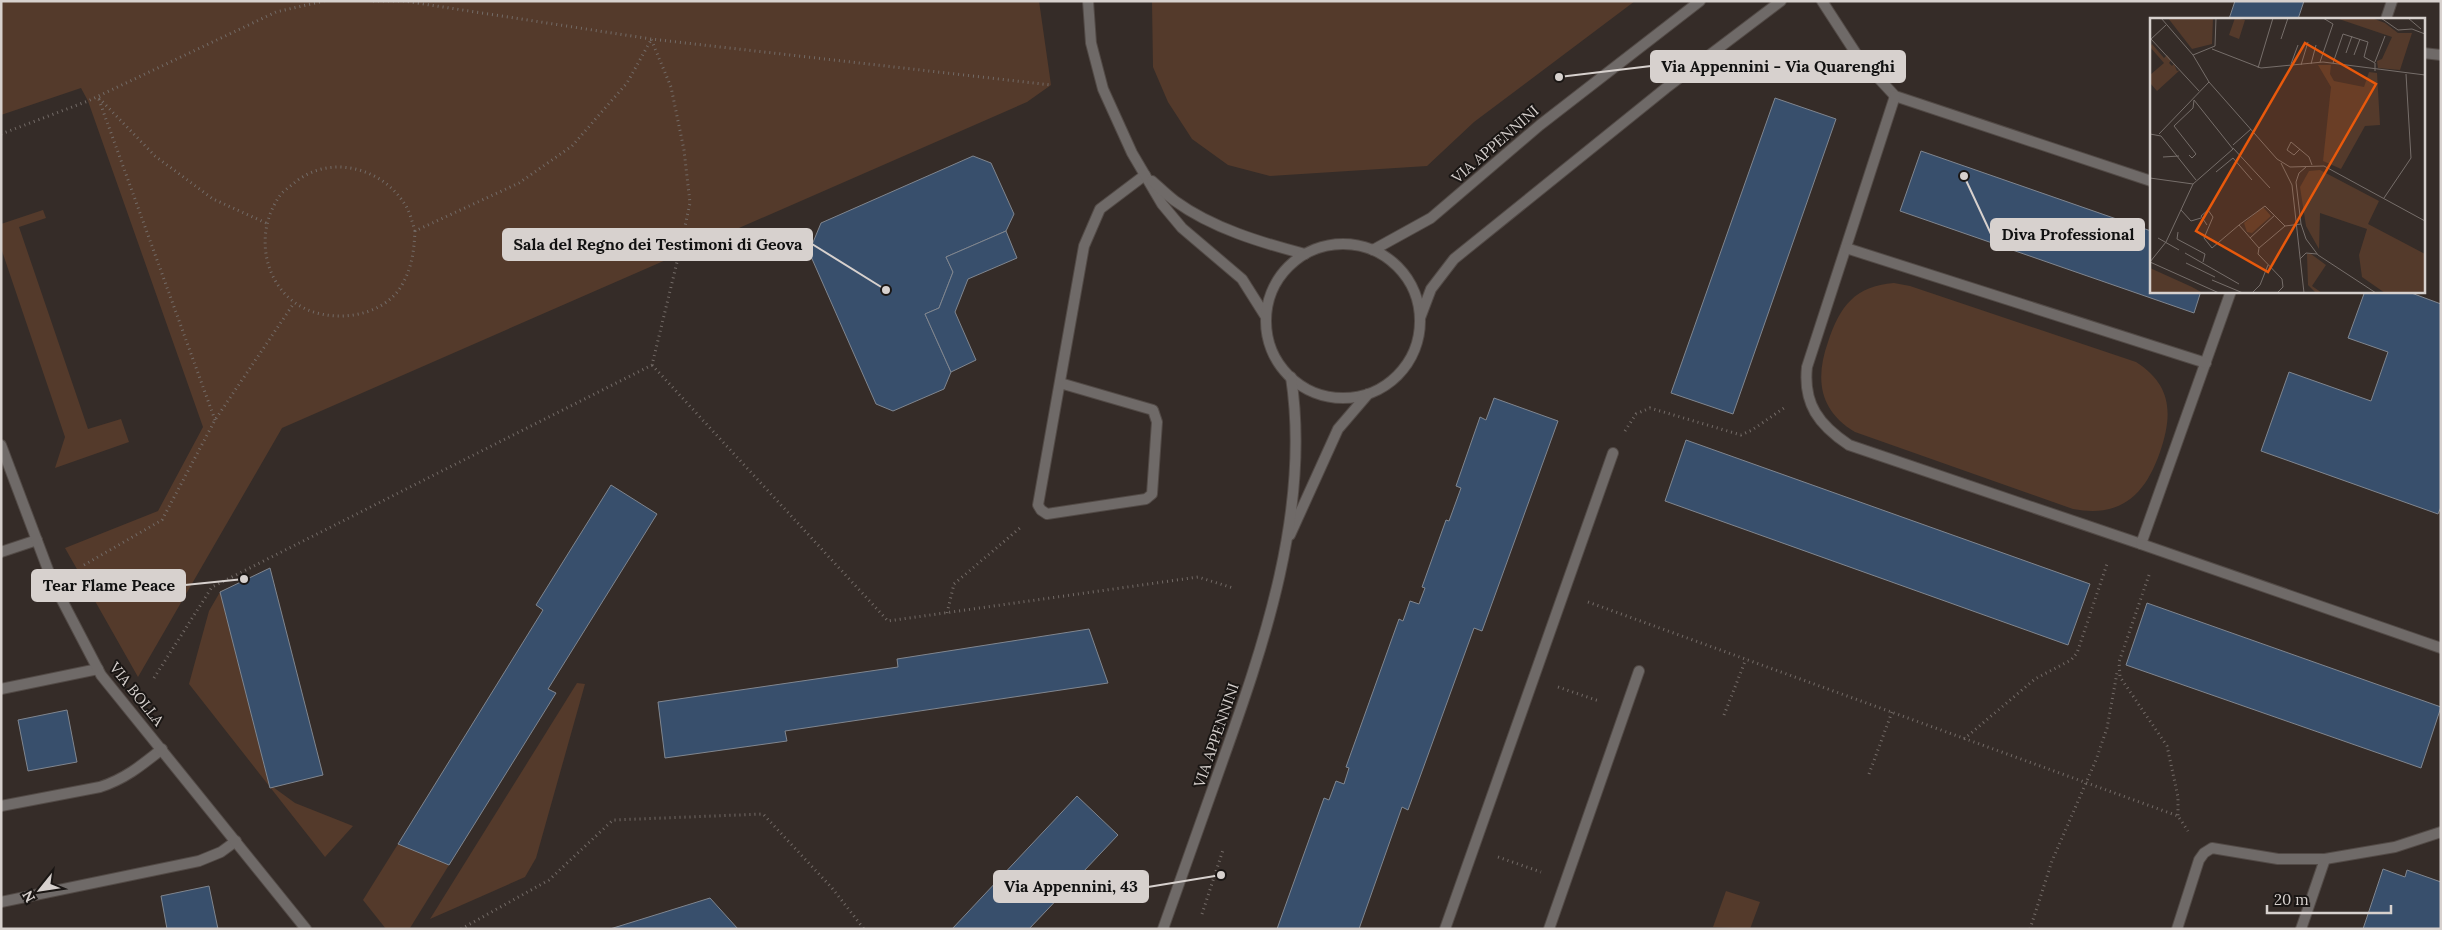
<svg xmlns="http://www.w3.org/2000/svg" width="2442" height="930" font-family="Lora,serif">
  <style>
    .green { fill: #543a2b }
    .building { fill: #384f6c; stroke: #80868f }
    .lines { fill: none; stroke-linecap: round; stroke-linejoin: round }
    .service-casing { stroke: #524a46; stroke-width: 12 }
    .minor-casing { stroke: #524a46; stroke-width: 12 }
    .path { stroke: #736b67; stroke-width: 3; stroke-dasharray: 1 4; stroke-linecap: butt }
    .service { stroke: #6f6a68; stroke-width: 10 }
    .minor { stroke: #6f6a68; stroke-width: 10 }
    .labels { text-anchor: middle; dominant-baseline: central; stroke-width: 4; stroke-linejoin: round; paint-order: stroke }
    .street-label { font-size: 15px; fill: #d7d1ce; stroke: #1a1614 }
    .inset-road { fill: none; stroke: #766e6a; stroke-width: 1 }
    .view { fill: #e8590c; fill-opacity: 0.15; stroke: #e8590c; stroke-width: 2.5 }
    .inset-edge { fill: none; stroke: #d7d1ce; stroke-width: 2.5 }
    .leader { fill: none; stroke: #d7d1ce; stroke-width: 2 }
    .callout-dot { fill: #d7d1ce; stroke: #1a1614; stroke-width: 2 }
    .callout { fill: #d7d1ce; stroke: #d7d1ce; stroke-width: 2 }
    .callout-label { font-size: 16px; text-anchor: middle; font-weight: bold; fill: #111 }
  </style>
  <rect width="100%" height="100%" fill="#352c28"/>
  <!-- green -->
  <g class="green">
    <path d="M1,1H1039L1051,85L1027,102L282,428L138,677L65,548L158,511L203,427L88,101L81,88L1,115Z"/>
    <path d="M1152,1H1635L1474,122L1427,166L1270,176L1228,165L1192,139L1168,102L1153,67Z"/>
    <path d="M43,210L46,218L19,227L88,429L121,419L129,442L55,468L65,437L1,248V224Z"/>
    <path d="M1894,283L1910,286L2136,362C2172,385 2173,414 2160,452C2145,495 2121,518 2073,509L1855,432C1819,410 1815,379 1828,342C1840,306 1855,286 1894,283Z"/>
    <path d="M220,592L270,788L273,787L295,803L353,826L325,857L189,684L209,611Z"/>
    <path d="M577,683L585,684L536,858L525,877L430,919Z"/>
    <path d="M398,844L449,865L410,928L386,929L363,900Z"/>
    <path d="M1726,891L1760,902L1750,929L1713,927Z"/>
  </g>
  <!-- building -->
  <g class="building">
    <path d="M2235,1H2304L2298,19H2229Z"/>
    <path d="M1775,98L1836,119L1733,414L1671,393Z"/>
    <path d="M1921,151L2151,231V291H2201L2194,313L1900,211Z"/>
    <path d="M973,156L991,163L1014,214L1006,231L946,257L953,272L939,308L925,314L951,372L944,389L893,411L876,404L809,252L821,223Z"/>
    <path d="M1006,231L1017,258L968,279L955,312L976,360L951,372L925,314L939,308L953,272L946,257Z"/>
    <path d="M2365,291H2406L2441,304V507L2438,514L2261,451L2289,372L2371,401L2388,352L2348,338Z"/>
    <path d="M1494,398L1558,421L1482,631L1474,628L1408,810L1402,807L1359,929H1277L1324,798L1329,800L1336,781L1344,784L1349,768L1346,767L1399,619L1403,621L1410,601L1419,604L1425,588L1422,587L1446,520L1449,521L1461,488L1456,486L1480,417L1486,420Z"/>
    <path d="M1686,440L2090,584L2068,645L1665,501Z"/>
    <path d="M611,485L657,514L548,689L556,693L449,865L398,844L543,610L536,605Z"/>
    <path d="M270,568L323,775L270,788L220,592Z"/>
    <path d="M2147,603L2441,707L2421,768L2126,665Z"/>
    <path d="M1089,629L1108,683L785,731L787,741L665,758L658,702L898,667L897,659Z"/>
    <path d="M67,710L77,762L28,771L18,720Z"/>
    <path d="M1077,796L1118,835L1029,929H952Z"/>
    <path d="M2383,869L2405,877L2407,870L2441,882V929H2363Z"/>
    <path d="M209,886L218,929H167L161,896Z"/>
    <path d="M710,898L738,929H610Z"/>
  </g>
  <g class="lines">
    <!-- service casing -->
    <g class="service-casing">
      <g id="service">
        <path d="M1822,1L1857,55L1895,96L2151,181"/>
        <path d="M2386,19L2392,1"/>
        <path d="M2423,53L2441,55"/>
        <path d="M1895,96L1807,367C1803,404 1819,425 1849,445L2141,544L2231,291"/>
        <path d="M1846,248L2206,363"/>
        <path d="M1060,383L1153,410L1157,422L1152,494L1146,499L1047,514L1041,510L1038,505L1084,246L1100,209L1145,175"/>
        <path d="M2141,544L2441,648"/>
        <path d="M1,552L37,540"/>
        <path d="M1,689L98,669"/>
        <path d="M1,806L100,787C125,779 142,765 162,749"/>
        <path d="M1,902L199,861L221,852L236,841"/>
        <path d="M1445,929L1613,453"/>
        <path d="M1549,929L1639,671"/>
        <path d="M2177,929L2199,860L2204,853L2212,848L2278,859H2325L2395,847L2441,832"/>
        <path d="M2301,929L2325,859"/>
      </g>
    </g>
    <!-- minor casing -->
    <g class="minor-casing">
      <g id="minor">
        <path d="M1088,1L1091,43L1103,89L1132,153L1162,204L1182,228L1242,279L1266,317"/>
        <path d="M1152,181C1160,188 1167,195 1175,201C1212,228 1262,243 1305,254"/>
        <circle cx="1343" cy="321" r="77"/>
        <path d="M1373,250L1431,218L1540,125L1700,1"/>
        <path d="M1420,318L1431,289L1454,259L1666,88L1781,1"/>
        <path d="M1,445L53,583L101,675L306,929"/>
        <path d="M1290,535L1338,429L1368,394"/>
        <path d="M1163,929C1182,875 1201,822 1220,768C1264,645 1311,509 1291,377"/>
      </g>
    </g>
    <!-- path -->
    <g class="path">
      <path d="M373,1H404L651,39L1051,85"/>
      <path d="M1,134L88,101L276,12L324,1"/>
      <path d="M415,231C412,222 410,211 404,203C380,166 327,154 293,184C288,188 282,192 279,197C256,230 262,278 294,302C324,325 382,320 402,285C412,267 414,251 415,231L519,183L572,146L627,83L651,40"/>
      <path d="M652,365L888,621L1198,577L1233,588"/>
      <path d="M215,420L98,97L155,156L213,199L266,223"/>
      <path d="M1625,431L1636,414L1650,408L1741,435L1752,430L1784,408"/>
      <path d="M84,565L162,520L215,420L294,303"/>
      <path d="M2149,575L2119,662L2120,677L2167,746L2178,797V816"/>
      <path d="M1588,602L2178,816L2188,831"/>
      <path d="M947,613L954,584L1021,527"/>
      <path d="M154,678L212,587L652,365L679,254L690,203L684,150L671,87L651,39"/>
      <path d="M1558,687L1599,701"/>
      <path d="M1724,715L1746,659"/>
      <path d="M1964,739L2035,679L2071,660L2077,653L2108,561"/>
      <path d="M1869,774L1892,712"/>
      <path d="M1498,857L1541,872"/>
      <path d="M1202,914L1223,850"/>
      <path d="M461,929L549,880L613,820L763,814L832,888L864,929"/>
      <path d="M2030,929L2052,861L2096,760L2107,728L2117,673"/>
    </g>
    <!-- service -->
    <use href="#service" class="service"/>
    <!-- minor -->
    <use href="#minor" class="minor"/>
  </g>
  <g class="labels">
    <!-- street labels -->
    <g class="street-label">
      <text transform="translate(1495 144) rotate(-41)">VIA APPENNINI</text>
      <text transform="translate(137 694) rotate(51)">VIA BOLLA</text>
      <text transform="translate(1216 735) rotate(-71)">VIA APPENNINI</text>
    </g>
  </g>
  <!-- overview -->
  <g transform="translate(2150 18)">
    <rect width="275" height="275" fill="#352c28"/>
    <path d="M18,0H63L62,26L42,31ZM85,0L95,2L89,21L79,17ZM186,0H222L235,5L248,15H262L250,52L228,50L227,43L232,41L242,19ZM2,26L14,40L17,37L21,42L19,45L22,48L24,46L27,53L30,52L7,73L0,65V57L14,45L0,29ZM168,47H181L180,56L184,63L214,69L219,54L227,55L230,107L215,108L191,151L173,143L181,69ZM170,152L229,183L218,206L275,236V275H235L212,259L209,237L217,211L170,195L169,231L156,208L150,169L159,153ZM113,189L121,198L102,215L97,214L94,205ZM157,236H161L176,247L162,268L172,275H166L158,267ZM0,250L42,269L51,274L0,275Z" fill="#543a2b"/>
    <path class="inset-road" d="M11,0L43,37L59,64L127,141L140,149L174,148L275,203M231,0L248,12L262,11L275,16M258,0L271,11M1,21L49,73M131,21L138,0M0,22L16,7M62,31L111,50L173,44L275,57M196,35L202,18M43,37L65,28L66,0M204,37L210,21M170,44L183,6L173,0M225,44L235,18M183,45L193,16L218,24L214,39L225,45V53M141,46L148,27M161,46L166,27M151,47L158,24M108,50L123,0M0,116L11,118L46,162M9,116L59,64M83,127L101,111M83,130L120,170M150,131L144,137L137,132L141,124L159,139L162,147M39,137L42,140L46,136L24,108L43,90L44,82M13,139L29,138M131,145L142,167L154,275M156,149L149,155L146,164L151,206L156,221L168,237L226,275M66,154L83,140L102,162M0,160L43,166M234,180L261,140L256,56M31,192L41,203L51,200M57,207L51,198L58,192L63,199L54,220L62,230L89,207M135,208L115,188L89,207L109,230L135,208L151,206M28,214L27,221L55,236L53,244M8,220L29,232M100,220L125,197M109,230L108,236L132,261L133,269L127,275M35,235L89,266M150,241L156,235L167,236M0,244L16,224L43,166L83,131L44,82M0,244L69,275M36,245L65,259M62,262L93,275M102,275L110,267L118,247"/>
    <path class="view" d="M155,25L226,66L118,254L46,213Z"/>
    <rect width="275" height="275" class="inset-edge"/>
  </g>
  <!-- callouts -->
  <path class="leader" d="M1559 77L1651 66M1964 176L1991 234M886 290L812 244M244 579L185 585M1221 875L1148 887"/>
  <g class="callout-dot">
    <circle cx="1559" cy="77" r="5"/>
    <circle cx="1964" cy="176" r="5"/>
    <circle cx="886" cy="290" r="5"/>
    <circle cx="244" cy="579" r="5"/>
    <circle cx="1221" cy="875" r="5"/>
  </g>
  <g class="callout">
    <rect x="1651" y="51" width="254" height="31" rx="5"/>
    <rect x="1991" y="219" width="153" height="31" rx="5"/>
    <rect x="503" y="229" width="309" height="31" rx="5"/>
    <rect x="32" y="570" width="153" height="31" rx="5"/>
    <rect x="994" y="871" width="154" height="31" rx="5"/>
  </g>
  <g class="callout-label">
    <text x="1778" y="72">Via Appennini - Via Quarenghi</text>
    <text x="2068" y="240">Diva Professional</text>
    <text x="658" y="250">Sala del Regno dei Testimoni di Geova</text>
    <text x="109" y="591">Tear Flame Peace</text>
    <text x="1071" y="892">Via Appennini, 43</text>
  </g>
  <!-- border -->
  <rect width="2442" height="930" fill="none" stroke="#d7d1ce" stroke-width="5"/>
  <!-- north arrow -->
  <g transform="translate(40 890) rotate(240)" stroke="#1a1614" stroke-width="4" paint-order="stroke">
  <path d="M0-4L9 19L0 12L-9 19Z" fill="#d7d1ce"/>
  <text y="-8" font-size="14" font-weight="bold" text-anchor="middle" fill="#d7d1ce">N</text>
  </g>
  <!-- scale -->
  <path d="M2267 905v8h124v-8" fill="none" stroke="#d7d1ce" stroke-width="2.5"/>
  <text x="2274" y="905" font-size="15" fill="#d7d1ce" stroke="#1a1614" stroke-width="4" paint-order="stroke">20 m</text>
</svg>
